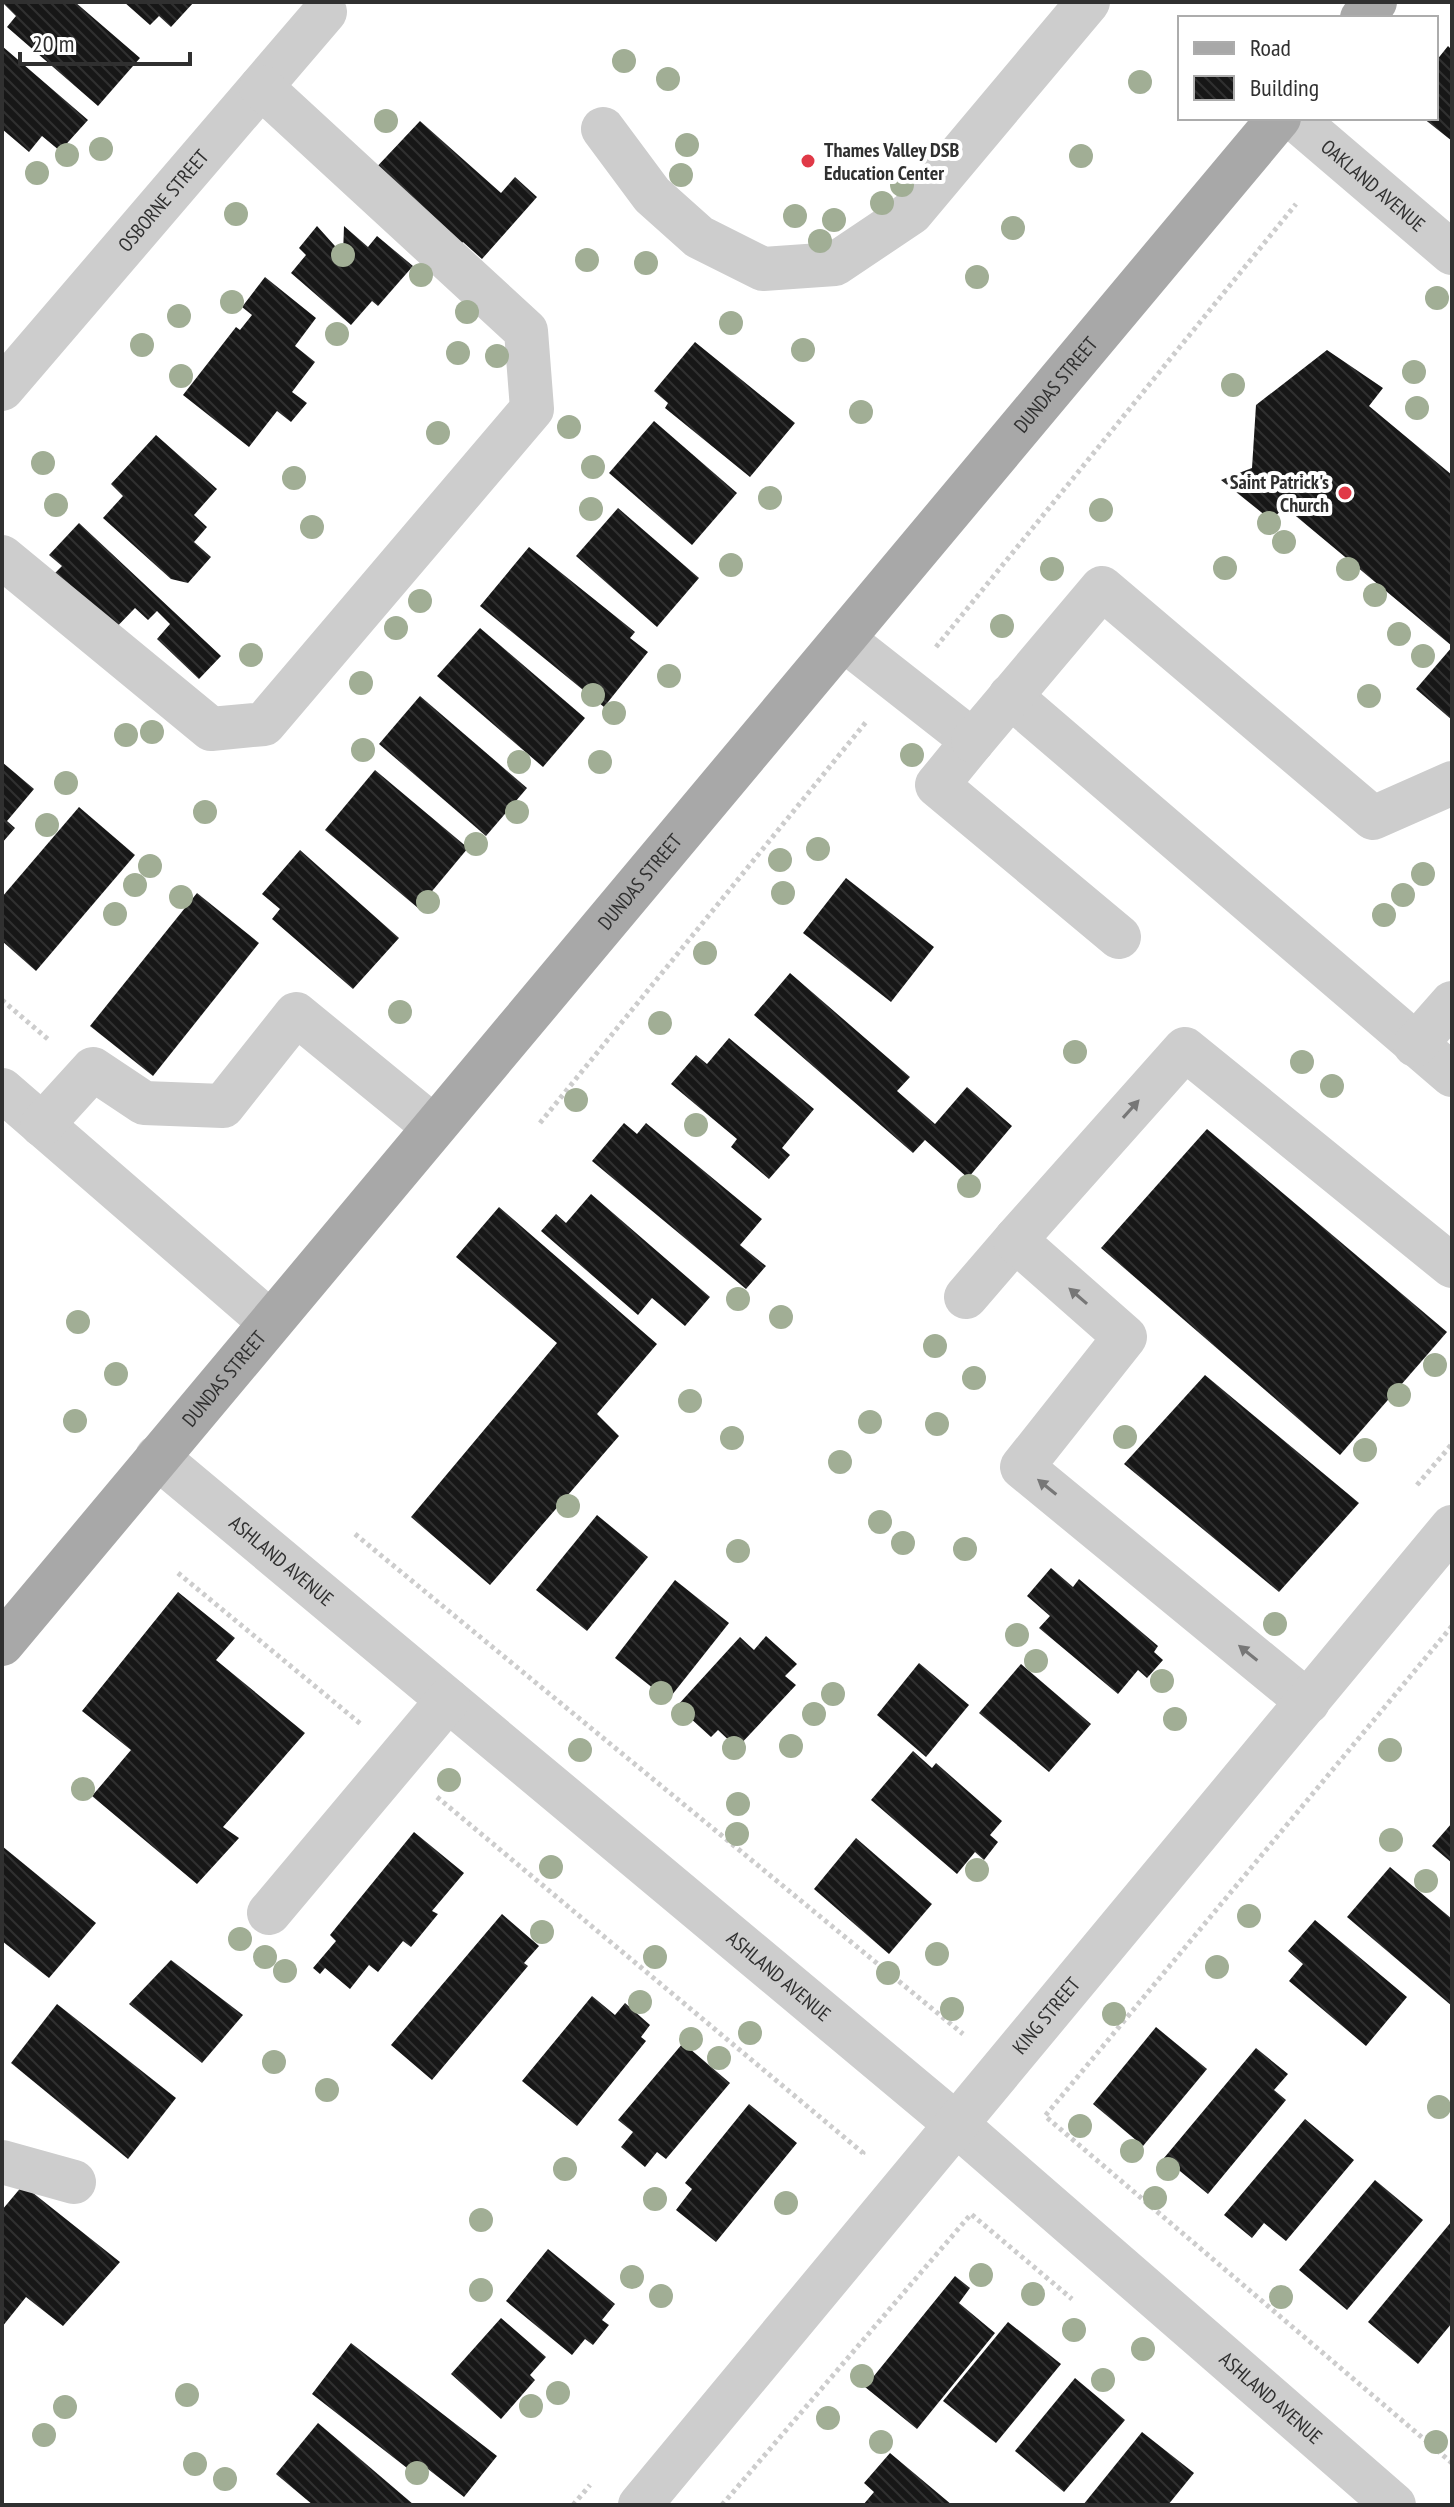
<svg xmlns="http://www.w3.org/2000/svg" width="1454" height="2507" font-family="'PT Sans Narrow',sans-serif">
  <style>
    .building { fill: url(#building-back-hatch) }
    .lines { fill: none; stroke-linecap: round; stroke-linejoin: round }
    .path { stroke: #cdcdcd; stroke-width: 5; stroke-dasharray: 4 4; stroke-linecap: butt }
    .minor { stroke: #cdcdcd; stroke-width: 44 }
    .major { stroke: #a8a8a8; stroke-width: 44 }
    .tree { fill: #a1ae95 }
    .oneway { fill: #777 }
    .poi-dot { fill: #e03947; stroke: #fff; stroke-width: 3 }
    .labels { text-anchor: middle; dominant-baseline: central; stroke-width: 8; stroke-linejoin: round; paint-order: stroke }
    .poi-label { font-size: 20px; font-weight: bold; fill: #303030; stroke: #fff; text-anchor: start }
    .street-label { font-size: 20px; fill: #303030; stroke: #fff }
  </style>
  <defs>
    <pattern id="building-back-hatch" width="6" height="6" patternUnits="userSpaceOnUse" patternTransform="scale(2)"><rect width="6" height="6" fill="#171717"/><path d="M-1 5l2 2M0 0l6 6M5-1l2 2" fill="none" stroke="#303030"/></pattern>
  </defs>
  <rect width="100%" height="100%" fill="#fff"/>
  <!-- building -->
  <g class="building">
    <path d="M2,2H75L140,58L98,106L7,27L16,16Z"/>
    <path d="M124,2H194L171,27L159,16L150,25Z"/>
    <path d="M2,46L88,120L60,151L42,136L29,152L2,129Z"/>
    <path d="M1448,46L1452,50V141L1423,118H1436V61Z"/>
    <path d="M420,121L501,193L515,177L537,197L482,259L463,242L456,249L371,173Z"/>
    <path d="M317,226L343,255L344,226L368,247L377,236L413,266L378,306L372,301L351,325L291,273L306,255L299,248Z"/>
    <path d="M265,277L316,318L295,346L315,362L292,392L307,403L291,422L277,411L249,447L183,395L236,327L240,330L252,315L242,307Z"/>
    <path d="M695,342L795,423L750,477L665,408L668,403L654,391Z"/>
    <path d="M1327,350L1383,388L1369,406L1452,475V646L1285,507L1271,520L1221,480L1252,468L1256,405Z"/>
    <path d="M654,421L737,493L692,545L609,473Z"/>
    <path d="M156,435L217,489L194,515L207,527L194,542L211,557L188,583L171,579L103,518L123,496L111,484Z"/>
    <path d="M618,508L699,578L657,627L576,556Z"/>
    <path d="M79,523L221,656L199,679L157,639L170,624L157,611L148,620L135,608L108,636L48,580L62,566L49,555Z"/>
    <path d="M529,547L635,632L630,638L648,652L604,707L480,606Z"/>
    <path d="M480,628L585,718L543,767L437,676Z"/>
    <path d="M1452,647V720L1416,689Z"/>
    <path d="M420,696L527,788L486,836L379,744Z"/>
    <path d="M2,762L34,789L7,821L15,828L2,843Z"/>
    <path d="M375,770L468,848L418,908L325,830Z"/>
    <path d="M79,807L135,855L36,971L2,941V897Z"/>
    <path d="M300,850L399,938L353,989L272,919L280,909L262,894Z"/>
    <path d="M846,878L934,947L891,1002L803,933Z"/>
    <path d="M197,893L259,943L153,1076L90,1026Z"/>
    <path d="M790,973L910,1077L897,1091L935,1124L967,1087L1012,1126L968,1178L925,1140L913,1153L754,1015Z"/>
    <path d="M729,1038L814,1109L782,1148L790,1155L769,1179L731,1147L737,1139L671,1084L696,1055L707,1064Z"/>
    <path d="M624,1123L637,1134L646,1123L762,1219L740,1245L766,1266L746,1289L592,1161Z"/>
    <path d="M1207,1129L1447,1332L1340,1455L1101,1248Z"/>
    <path d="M591,1194L710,1297L685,1326L652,1298L638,1315L541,1231L556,1214L566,1223Z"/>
    <path d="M499,1207L657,1344L597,1414L619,1436L490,1585L411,1517L557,1343L456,1257Z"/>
    <path d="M1205,1375L1359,1503L1279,1592L1124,1464Z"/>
    <path d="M597,1515L648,1557L587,1631L536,1590Z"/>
    <path d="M1051,1568L1073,1587L1079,1579L1158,1646L1154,1652L1163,1660L1147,1678L1138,1670L1118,1694L1039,1628L1050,1616L1027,1596Z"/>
    <path d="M675,1580L729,1623L668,1700L615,1658Z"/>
    <path d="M178,1592L235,1638L216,1660L305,1733L223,1827L239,1838L197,1884L92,1796L131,1750L82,1711Z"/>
    <path d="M766,1636L797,1664L785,1676L796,1685L737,1748L718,1730L711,1737L677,1706L740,1637L754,1650Z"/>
    <path d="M919,1663L969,1705L926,1757L877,1715Z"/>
    <path d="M1021,1664L1091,1724L1049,1772L979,1713Z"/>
    <path d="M913,1751L932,1768L936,1763L1002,1821L990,1835L998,1842L984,1860L975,1852L957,1874L871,1800Z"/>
    <path d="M1452,1823V1863L1432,1846Z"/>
    <path d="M414,1832L464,1873L432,1911L438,1914L411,1947L403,1941L378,1972L369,1965L350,1989L325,1968L320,1974L313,1968L336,1941L330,1935Z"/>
    <path d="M856,1838L932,1904L889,1954L814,1889Z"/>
    <path d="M2,1846L96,1923L49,1978L2,1941Z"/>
    <path d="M1390,1867L1452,1919V2006L1347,1917Z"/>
    <path d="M502,1914L539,1946L524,1963L528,1966L432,2080L391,2045Z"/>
    <path d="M1315,1920L1407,1997L1366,2046L1289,1981L1303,1964L1288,1951Z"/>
    <path d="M171,1960L243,2015L202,2063L129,2004Z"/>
    <path d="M592,1996L615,2015L625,2003L650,2025L641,2037L646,2041L577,2126L522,2081Z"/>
    <path d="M57,2004L176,2098L128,2159L11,2063Z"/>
    <path d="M1156,2027L1207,2069L1143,2146L1093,2104Z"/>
    <path d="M683,2043L730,2083L666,2159L657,2152L645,2167L621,2147L633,2132L618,2120Z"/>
    <path d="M1256,2048L1288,2074L1274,2090L1286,2100L1208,2194L1164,2158Z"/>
    <path d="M749,2104L797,2143L716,2242L676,2210L692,2189L685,2183Z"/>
    <path d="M1305,2119L1354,2160L1286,2241L1264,2223L1252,2238L1224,2215Z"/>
    <path d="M1375,2180L1423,2220L1347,2310L1299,2270Z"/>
    <path d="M23,2185L120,2262L63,2326L26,2297L2,2327V2210Z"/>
    <path d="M1452,2221V2323L1418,2364L1368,2322Z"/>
    <path d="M548,2249L615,2304L602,2320L609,2325L593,2345L585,2339L572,2355L506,2301Z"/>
    <path d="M955,2276L970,2288L959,2303L995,2333L917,2429L865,2387Z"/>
    <path d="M501,2318L546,2357L530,2375L535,2380L501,2419L451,2374Z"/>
    <path d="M1008,2322L1061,2364L996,2443L943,2401Z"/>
    <path d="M351,2343L497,2456L464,2497L424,2466L416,2475L312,2394Z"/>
    <path d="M1075,2378L1125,2420L1064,2492L1015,2451Z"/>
    <path d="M318,2423L414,2505H313L276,2474Z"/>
    <path d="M1142,2432L1194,2473L1168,2505H1083Z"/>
    <path d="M890,2453L952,2505H863L874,2492L864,2483Z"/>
  </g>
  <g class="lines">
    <!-- path -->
    <g class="path">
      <path d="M936,647L1296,204"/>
      <path d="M2,1000L50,1041"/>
      <path d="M540,1123L866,722"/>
      <path d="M1417,1485L1452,1444"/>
      <path d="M355,1534L963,2034"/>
      <path d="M178,1573L362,1725"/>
      <path d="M1452,1626L1045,2116L1452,2463"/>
      <path d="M437,1797L863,2153L861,2156"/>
      <path d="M573,2505L590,2485"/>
      <path d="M722,2505L971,2214L1072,2299"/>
    </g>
    <!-- minor -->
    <g class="minor">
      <path id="s1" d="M1294,118L1452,253"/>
      <path d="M603,129L652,195L699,237L763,269L835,264L911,213L1088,2"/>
      <path id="s2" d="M2,389L325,12"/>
      <path d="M2,557L211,729L264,724L532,409L526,331L261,87"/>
      <path d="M843,639L973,741L937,785L1119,937"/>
      <path d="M1010,696L1452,1075"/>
      <path d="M973,741L1102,588L1373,818L1452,783"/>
      <path d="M1415,1045L1452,1003"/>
      <path d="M2,1090L270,1322"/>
      <path d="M42,1125L93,1069L144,1103L223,1106L296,1014L434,1127"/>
      <path d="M966,1297L1015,1240"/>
      <path id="s3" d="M157,1457L957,2125L1394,2505"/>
      <path d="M1308,1702L1022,1467L1125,1337L1015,1240L1185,1049L1452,1266"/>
      <path d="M269,1913L448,1700"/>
      <path d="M2,2162L74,2182"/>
      <path id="s4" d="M640,2505L1452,1527"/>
    </g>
    <!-- major -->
    <g class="major">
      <path d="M1362,18L1375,2"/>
      <path id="s5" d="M2,1644L1279,118"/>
    </g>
  </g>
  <!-- trees -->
  <g class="tree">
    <circle cx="624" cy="61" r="12"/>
    <circle cx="668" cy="79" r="12"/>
    <circle cx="1140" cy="82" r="12"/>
    <circle cx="386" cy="121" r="12"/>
    <circle cx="687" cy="145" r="12"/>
    <circle cx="101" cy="149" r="12"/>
    <circle cx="67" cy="155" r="12"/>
    <circle cx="1081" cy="156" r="12"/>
    <circle cx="37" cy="173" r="12"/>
    <circle cx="681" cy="175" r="12"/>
    <circle cx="902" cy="185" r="12"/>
    <circle cx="882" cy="203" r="12"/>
    <circle cx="236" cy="214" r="12"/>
    <circle cx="795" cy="216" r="12"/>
    <circle cx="834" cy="220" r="12"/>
    <circle cx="1013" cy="228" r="12"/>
    <circle cx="820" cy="241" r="12"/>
    <circle cx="343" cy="255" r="12"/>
    <circle cx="587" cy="260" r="12"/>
    <circle cx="646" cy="263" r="12"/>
    <circle cx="421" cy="275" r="12"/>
    <circle cx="977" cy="277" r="12"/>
    <circle cx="1437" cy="298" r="12"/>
    <circle cx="232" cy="302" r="12"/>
    <circle cx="467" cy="312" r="12"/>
    <circle cx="179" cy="316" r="12"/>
    <circle cx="731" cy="323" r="12"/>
    <circle cx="337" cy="334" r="12"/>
    <circle cx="142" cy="345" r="12"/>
    <circle cx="803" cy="350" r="12"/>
    <circle cx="458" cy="353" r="12"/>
    <circle cx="497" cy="356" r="12"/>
    <circle cx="1414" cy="372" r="12"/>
    <circle cx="181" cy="376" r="12"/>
    <circle cx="1233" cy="385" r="12"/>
    <circle cx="1417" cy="408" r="12"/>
    <circle cx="861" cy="412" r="12"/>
    <circle cx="569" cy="427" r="12"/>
    <circle cx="438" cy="433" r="12"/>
    <circle cx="43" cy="463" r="12"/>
    <circle cx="593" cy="467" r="12"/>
    <circle cx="294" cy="478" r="12"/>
    <circle cx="770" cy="498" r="12"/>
    <circle cx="56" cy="505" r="12"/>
    <circle cx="591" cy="509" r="12"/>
    <circle cx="1101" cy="510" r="12"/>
    <circle cx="1269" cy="523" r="12"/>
    <circle cx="312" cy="527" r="12"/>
    <circle cx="1284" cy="542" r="12"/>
    <circle cx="731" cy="565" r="12"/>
    <circle cx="1225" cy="568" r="12"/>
    <circle cx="1052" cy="569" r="12"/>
    <circle cx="1348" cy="569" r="12"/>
    <circle cx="1375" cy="595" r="12"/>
    <circle cx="420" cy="601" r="12"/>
    <circle cx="1002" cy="626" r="12"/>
    <circle cx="396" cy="628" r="12"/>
    <circle cx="1399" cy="634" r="12"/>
    <circle cx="251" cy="655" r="12"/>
    <circle cx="1423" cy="656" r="12"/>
    <circle cx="669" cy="676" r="12"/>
    <circle cx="361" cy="683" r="12"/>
    <circle cx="593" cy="695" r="12"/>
    <circle cx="1369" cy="696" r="12"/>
    <circle cx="614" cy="713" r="12"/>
    <circle cx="152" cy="732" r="12"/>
    <circle cx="126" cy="735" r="12"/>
    <circle cx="363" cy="750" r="12"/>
    <circle cx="912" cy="755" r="12"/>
    <circle cx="519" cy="762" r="12"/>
    <circle cx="600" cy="762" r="12"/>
    <circle cx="66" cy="783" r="12"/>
    <circle cx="205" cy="812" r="12"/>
    <circle cx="517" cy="812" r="12"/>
    <circle cx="47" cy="825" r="12"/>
    <circle cx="476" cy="844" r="12"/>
    <circle cx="818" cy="849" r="12"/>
    <circle cx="780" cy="860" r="12"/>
    <circle cx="150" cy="866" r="12"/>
    <circle cx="1423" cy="874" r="12"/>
    <circle cx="135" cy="885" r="12"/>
    <circle cx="783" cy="893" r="12"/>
    <circle cx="1403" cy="895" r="12"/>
    <circle cx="181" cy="897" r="12"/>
    <circle cx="428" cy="902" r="12"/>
    <circle cx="115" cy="914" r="12"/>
    <circle cx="1384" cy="915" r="12"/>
    <circle cx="705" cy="953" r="12"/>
    <circle cx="400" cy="1012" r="12"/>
    <circle cx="660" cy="1023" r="12"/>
    <circle cx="1075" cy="1052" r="12"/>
    <circle cx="1302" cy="1062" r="12"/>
    <circle cx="1332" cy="1086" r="12"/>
    <circle cx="576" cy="1100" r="12"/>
    <circle cx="696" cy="1125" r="12"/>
    <circle cx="969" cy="1186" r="12"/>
    <circle cx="738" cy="1299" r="12"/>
    <circle cx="781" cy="1317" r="12"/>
    <circle cx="78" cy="1322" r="12"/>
    <circle cx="935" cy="1346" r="12"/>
    <circle cx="1435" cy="1365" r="12"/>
    <circle cx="116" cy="1374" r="12"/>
    <circle cx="974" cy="1378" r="12"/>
    <circle cx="1399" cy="1395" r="12"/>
    <circle cx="690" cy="1401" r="12"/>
    <circle cx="75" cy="1421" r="12"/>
    <circle cx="870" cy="1422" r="12"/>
    <circle cx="937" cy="1424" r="12"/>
    <circle cx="1125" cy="1437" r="12"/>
    <circle cx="732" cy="1438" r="12"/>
    <circle cx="1365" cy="1450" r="12"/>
    <circle cx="840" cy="1462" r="12"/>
    <circle cx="568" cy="1506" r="12"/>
    <circle cx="880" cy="1522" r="12"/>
    <circle cx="903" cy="1543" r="12"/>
    <circle cx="965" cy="1549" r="12"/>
    <circle cx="738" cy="1551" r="12"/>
    <circle cx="1275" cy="1624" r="12"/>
    <circle cx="1017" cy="1635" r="12"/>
    <circle cx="1036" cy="1661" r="12"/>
    <circle cx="1162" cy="1681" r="12"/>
    <circle cx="661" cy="1693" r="12"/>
    <circle cx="833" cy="1694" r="12"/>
    <circle cx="683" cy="1714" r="12"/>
    <circle cx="814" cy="1714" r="12"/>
    <circle cx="1175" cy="1719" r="12"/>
    <circle cx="791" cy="1746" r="12"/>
    <circle cx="734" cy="1748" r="12"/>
    <circle cx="580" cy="1750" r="12"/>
    <circle cx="1390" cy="1750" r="12"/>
    <circle cx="449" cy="1780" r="12"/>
    <circle cx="83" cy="1789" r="12"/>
    <circle cx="738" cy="1804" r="12"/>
    <circle cx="737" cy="1834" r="12"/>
    <circle cx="1391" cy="1840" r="12"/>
    <circle cx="551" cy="1867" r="12"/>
    <circle cx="977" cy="1870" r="12"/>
    <circle cx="1426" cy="1881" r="12"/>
    <circle cx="1249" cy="1916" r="12"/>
    <circle cx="542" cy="1932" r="12"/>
    <circle cx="240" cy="1939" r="12"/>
    <circle cx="937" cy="1954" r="12"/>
    <circle cx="265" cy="1957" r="12"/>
    <circle cx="655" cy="1957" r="12"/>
    <circle cx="1217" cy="1967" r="12"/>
    <circle cx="285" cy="1971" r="12"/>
    <circle cx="888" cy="1973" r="12"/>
    <circle cx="640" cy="2002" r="12"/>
    <circle cx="952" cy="2009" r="12"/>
    <circle cx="1114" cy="2014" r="12"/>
    <circle cx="750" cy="2033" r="12"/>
    <circle cx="691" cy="2039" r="12"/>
    <circle cx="719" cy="2058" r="12"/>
    <circle cx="274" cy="2062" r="12"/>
    <circle cx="327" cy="2090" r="12"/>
    <circle cx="1439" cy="2107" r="12"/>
    <circle cx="1080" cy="2126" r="12"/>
    <circle cx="1132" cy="2151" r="12"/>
    <circle cx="565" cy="2169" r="12"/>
    <circle cx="1168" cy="2169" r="12"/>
    <circle cx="1155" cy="2198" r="12"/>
    <circle cx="655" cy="2199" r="12"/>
    <circle cx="786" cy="2203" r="12"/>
    <circle cx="481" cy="2220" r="12"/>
    <circle cx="981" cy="2275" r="12"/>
    <circle cx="632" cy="2277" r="12"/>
    <circle cx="481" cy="2290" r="12"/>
    <circle cx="1033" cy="2294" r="12"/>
    <circle cx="661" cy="2296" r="12"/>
    <circle cx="1281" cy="2297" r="12"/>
    <circle cx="1074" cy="2330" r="12"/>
    <circle cx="1143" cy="2349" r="12"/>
    <circle cx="862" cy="2376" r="12"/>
    <circle cx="1103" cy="2380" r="12"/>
    <circle cx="558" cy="2393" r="12"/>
    <circle cx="187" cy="2395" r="12"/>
    <circle cx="531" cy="2406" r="12"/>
    <circle cx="65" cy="2407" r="12"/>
    <circle cx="828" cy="2418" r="12"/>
    <circle cx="44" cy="2435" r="12"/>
    <circle cx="881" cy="2442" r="12"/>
    <circle cx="1436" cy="2442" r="12"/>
    <circle cx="195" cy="2464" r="12"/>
    <circle cx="417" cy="2473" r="12"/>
    <circle cx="225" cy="2479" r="12"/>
  </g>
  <!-- one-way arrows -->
  <defs><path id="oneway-solid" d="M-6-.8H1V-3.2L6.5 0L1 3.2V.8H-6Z" transform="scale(2)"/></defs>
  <g class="oneway">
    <use href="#oneway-solid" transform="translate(1131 1109) rotate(-48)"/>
    <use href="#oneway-solid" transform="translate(1078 1296) rotate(-139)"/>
    <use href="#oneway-solid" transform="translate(1047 1487) rotate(-141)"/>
    <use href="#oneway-solid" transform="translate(1248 1653) rotate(-141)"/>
  </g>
  <!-- markers -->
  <g class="poi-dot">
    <circle cx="808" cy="161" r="8"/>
    <circle cx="1345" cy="493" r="8"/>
  </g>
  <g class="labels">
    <!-- poi labels -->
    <g class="poi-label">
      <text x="824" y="150">Thames Valley DSB<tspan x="824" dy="23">Education Center</tspan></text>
      <text x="1329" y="482" text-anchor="end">Saint Patrick's<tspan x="1329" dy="23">Church</tspan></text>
    </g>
    <!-- street labels -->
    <g class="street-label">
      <text stroke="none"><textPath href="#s1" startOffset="104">OAKLAND AVENUE</textPath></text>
      <text stroke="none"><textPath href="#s2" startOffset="248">OSBORNE STREET</textPath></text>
      <text stroke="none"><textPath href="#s5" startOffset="1642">DUNDAS STREET</textPath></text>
      <text stroke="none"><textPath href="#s5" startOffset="994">DUNDAS STREET</textPath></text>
      <text stroke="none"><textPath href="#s5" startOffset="346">DUNDAS STREET</textPath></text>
      <text stroke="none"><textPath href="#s3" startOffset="162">ASHLAND AVENUE</textPath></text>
      <text stroke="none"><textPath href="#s3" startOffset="810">ASHLAND AVENUE</textPath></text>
      <text stroke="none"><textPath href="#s4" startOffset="636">KING STREET</textPath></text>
      <text stroke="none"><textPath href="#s3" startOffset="1458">ASHLAND AVENUE</textPath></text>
    </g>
  </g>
  <!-- border -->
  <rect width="1454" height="2507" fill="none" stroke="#303030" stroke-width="8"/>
  <!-- legend -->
  <rect x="1178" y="16" width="260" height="104" fill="#ffffff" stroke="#acacac" stroke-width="2"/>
  <rect x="1194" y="42" width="40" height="12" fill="#a8a8a8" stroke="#acacac" stroke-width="2"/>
  <text x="1250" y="56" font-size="24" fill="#303030">Road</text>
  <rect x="1194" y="76" width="40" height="24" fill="url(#building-back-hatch)" stroke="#acacac" stroke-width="2"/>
  <text x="1250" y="96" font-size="24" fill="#303030">Building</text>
  <!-- scale -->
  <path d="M20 52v12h170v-12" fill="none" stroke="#303030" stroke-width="4"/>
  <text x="32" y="52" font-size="24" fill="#303030" stroke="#ffffff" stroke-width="6" paint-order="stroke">20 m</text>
</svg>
